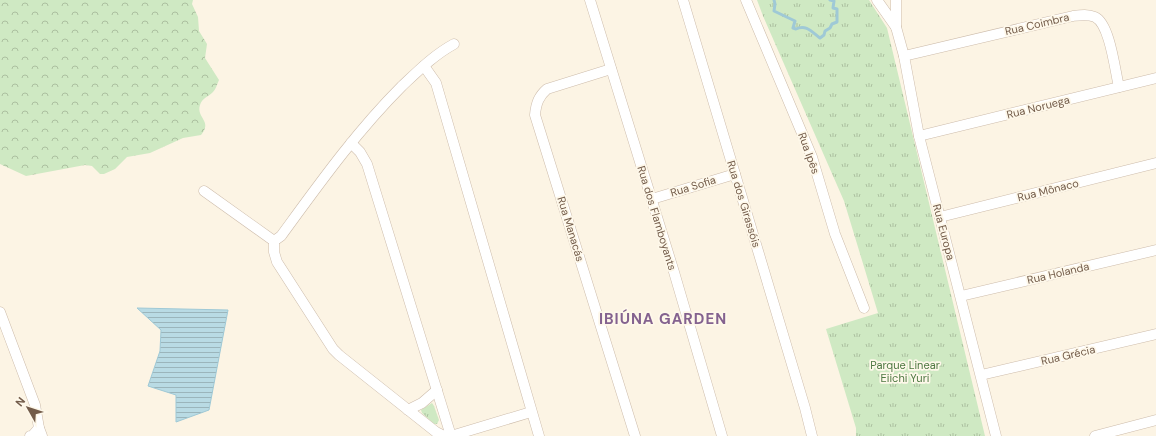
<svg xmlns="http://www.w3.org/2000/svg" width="1156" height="436" font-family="'DM Sans',sans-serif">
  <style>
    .grass { fill: url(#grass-tufts) }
    .forest { fill: url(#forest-crowns) }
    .water { fill: url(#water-rules); stroke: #9fc9d6 }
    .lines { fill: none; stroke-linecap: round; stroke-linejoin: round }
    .stream { stroke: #9fc9d6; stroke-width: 3 }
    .minor-casing { stroke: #cdbcab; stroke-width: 11 }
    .minor { stroke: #fff; stroke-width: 10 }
    .labels { text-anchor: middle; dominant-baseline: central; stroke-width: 3.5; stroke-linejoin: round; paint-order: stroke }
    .street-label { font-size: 11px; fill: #735c4a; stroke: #fef8ea }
    .park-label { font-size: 11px; fill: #4e7842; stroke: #fef8ea }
    .district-label { font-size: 15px; font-weight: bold; letter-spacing: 1px; fill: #84628f; stroke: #fef8ea }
  </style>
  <defs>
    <pattern id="grass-tufts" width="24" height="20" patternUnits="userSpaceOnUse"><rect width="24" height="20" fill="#cfe9c3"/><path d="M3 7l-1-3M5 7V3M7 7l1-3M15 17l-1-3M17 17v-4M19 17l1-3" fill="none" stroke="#acc0a0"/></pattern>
    <pattern id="forest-crowns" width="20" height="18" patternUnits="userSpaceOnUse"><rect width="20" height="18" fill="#cfe9c3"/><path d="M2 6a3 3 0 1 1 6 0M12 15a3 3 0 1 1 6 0" fill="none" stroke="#acc0a0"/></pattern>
    <pattern id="water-rules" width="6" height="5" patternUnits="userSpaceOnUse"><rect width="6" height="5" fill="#b9dbe4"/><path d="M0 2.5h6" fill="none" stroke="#9bb5bb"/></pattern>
  </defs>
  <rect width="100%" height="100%" fill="#fcf4e4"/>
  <!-- grass -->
  <g class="grass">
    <path d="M757,0H869L887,28L985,436H856V428L826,329L878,313L844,201L763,16Z"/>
    <path d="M432,403L434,406L439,420L437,424H434L422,413L421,410Z"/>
  </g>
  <!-- forest -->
  <path class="forest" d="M0,0H193L192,4L198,17L199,31L207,44L205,58L219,80C217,84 216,89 213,92C208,97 202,98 200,105C196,118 213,121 201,135L183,138L150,153L127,157L115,169L104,174H100L92,166L85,165L26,176L0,164Z"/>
  <!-- water -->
  <path class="water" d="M137,308L228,310L209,410L176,422V395L148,386L160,351L161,330Z"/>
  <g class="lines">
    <!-- stream -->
    <path class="stream" d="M774,0L775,4L774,11L795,21L793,28L796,29C806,24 812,32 820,38L824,35L825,31L830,28L832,24L837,22V9L833,8L834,1L830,0"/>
    <!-- minor casing -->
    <g class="minor-casing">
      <g id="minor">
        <path d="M590,0L674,272L722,436"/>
        <path d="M683,0L805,408L812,436"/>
        <path d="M746,0L812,157L835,234L864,308"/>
        <path d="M877,0L896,27"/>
        <path d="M896,0V27L904,56L919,136L996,436"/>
        <path d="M904,56L1073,16C1081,15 1088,14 1095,17C1110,24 1115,71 1119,87"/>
        <path d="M424,66L436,83L539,436"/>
        <path d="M611,69L547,89C539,96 536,103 535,115L635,436"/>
        <path d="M919,136L1156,78"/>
        <path d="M351,143L360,152L367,164L451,436"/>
        <path d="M204,191L274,241"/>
        <path d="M652,199L735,174"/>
        <path d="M940,217L1156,163"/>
        <path d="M274,241V252L277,262L333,349L339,355L436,432L442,435L450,436"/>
        <path d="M274,241L281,236C319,184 356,132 402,86C419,70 434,55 454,44"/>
        <path d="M961,296L1156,250"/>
        <path d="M0,312L35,405L39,428L42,436"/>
        <path d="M981,375L1156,334"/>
        <path d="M408,410L422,403L437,390"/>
        <path d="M30,436H32L39,428"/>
        <path d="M451,436L531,412"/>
        <path d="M1095,436L1156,420"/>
      </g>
    </g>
    <!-- minor -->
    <use href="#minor" class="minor"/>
  </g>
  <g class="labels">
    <!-- street labels -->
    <g class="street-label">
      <text transform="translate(1037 24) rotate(-13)">Rua Coimbra</text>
      <text transform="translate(1038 107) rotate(-14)">Rua Noruega</text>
      <text transform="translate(809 153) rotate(70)">Rua Ipês</text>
      <text transform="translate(693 186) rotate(-17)">Rua Sofia</text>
      <text transform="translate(1048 190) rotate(-14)">Rua Mônaco</text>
      <text transform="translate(744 204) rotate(73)">Rua dos Girassóis</text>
      <text transform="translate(657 218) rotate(73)">Rua dos Flamboyants</text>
      <text transform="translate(571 229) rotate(73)">Rua Manacás</text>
      <text transform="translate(944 232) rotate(75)">Rua Europa</text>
      <text transform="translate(1058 273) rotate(-13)">Rua Holanda</text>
      <text transform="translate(1068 355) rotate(-13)">Rua Grécia</text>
    </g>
    <!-- park labels -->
    <g class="park-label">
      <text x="905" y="365">Parque Linear<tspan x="905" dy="13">Eiichi Yuri</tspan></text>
    </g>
    <!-- district labels -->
    <g class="district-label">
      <text x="663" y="319">IBIÚNA GARDEN</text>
    </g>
  </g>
  <!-- north arrow -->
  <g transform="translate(28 408) rotate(309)" stroke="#fef8ea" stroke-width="3" paint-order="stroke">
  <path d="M0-3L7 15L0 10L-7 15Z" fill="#735c4a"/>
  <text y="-6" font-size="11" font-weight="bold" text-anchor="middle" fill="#735c4a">N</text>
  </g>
</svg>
